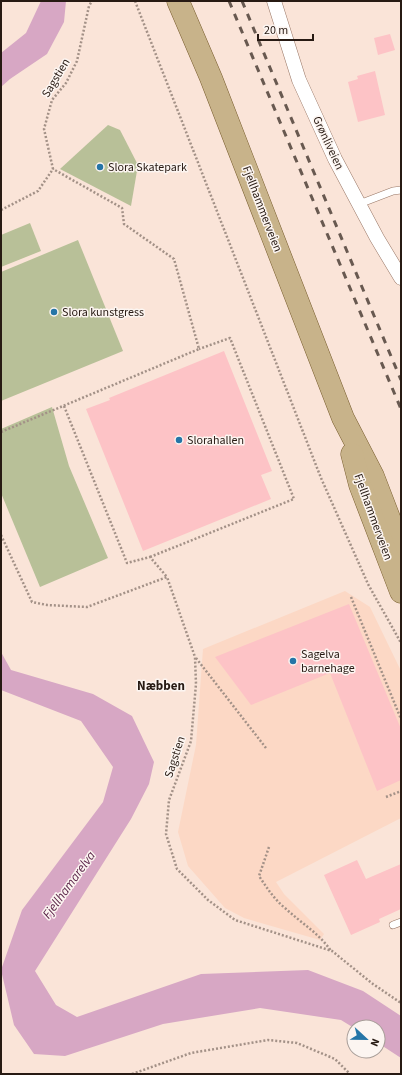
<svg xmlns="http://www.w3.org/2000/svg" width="402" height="1075" font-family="'Source Sans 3',sans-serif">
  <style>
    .built { fill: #fcd8c5 }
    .green { fill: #b8c098 }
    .water { fill: #d7a7c4 }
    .building { fill: #fdc3c6 }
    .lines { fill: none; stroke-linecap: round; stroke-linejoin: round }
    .service-casing { stroke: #976; stroke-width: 8 }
    .minor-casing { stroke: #976; stroke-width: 15 }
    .primary-casing { stroke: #785d2e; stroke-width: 23 }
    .path { stroke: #a39187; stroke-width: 2.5; stroke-dasharray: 2 2; stroke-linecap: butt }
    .service { stroke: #fff; stroke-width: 7 }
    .minor { stroke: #fff; stroke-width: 14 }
    .primary { stroke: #c8b38a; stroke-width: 22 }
    .rail { stroke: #685950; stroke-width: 3; stroke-dasharray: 7 7; stroke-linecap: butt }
    .poi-dot { fill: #2575a7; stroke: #fcf5f1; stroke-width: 1.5 }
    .labels { text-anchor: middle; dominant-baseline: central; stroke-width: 3; stroke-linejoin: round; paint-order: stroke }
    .street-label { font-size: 12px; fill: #271a13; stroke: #fcf5f1 }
    .poi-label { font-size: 12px; fill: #271a13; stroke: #fcf5f1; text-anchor: start }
    .neighbourhood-label { font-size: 13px; font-weight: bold; fill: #271a13; stroke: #fcf5f1 }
    .water-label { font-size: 13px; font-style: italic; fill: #561e44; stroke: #fcf5f1 }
  </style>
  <rect width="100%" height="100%" fill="#fae4d8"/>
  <!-- built -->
  <path class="built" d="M345,591L370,607L401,671V818L276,882L284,894L324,934L320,940L244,918L225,908L188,866L178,832L196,745L203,649Z"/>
  <!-- green -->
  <g class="green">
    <path d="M108,125L120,130L138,165L131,206L60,169Z"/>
    <path d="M30,223L41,251L1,267V235Z"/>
    <path d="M78,240L123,351L1,401V272Z"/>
    <path d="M52,407L69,466L108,558L40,587L1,493V429Z"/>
  </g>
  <!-- water -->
  <g class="water">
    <path d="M41,1H66L64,22L47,54L10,79L1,87V53L26,33Z"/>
    <path d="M1,652L11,670L93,694L132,716L154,762L149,784L131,819L35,971L56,1005L77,1017L201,974L308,970L363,991L401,1016V1058L378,1043V1027L354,1028L341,1020L260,1008L163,1024L65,1056L34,1054L14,1025L1,970L22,910L103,802L113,767L81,721L1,690Z"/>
  </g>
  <!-- building -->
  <g class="building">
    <path d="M390,34L395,50L378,55L374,38Z"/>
    <path d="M375,71L385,115L358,122L348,82L358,79L357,76Z"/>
    <path d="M224,351L272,471L261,475L271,499L143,551L86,409L110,400L109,398Z"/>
    <path d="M349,604L401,729V780L377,791L330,673L251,705L215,657Z"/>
    <path d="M357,860L366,879L401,864V909L379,919L380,922L351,935L324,875Z"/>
  </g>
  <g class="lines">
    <!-- service casing -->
    <g class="service-casing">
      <g id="service">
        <path d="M359,204L393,191L401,190"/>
        <path d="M393,925L401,922"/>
      </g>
    </g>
    <!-- minor casing -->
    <g class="minor-casing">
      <path id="minor" d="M274,1L299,80L335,159L377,238L401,278"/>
    </g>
    <!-- primary casing -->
    <g class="primary-casing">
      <g id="primary">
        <path d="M178,1L211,78L343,418L373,476L401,549"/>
        <path d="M352,454L360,485L401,592"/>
      </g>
    </g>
    <!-- path -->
    <g class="path">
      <path d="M135,1L321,478L368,584L401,643"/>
      <path d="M1,210L38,191L53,169L44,129L52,100L66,83L77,61L89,6L92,1"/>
      <path d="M64,406L127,563L150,557L167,577"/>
      <path d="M1,432L199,349L174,259L124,224L122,208L53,169"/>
      <path d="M1,535L32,602L47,605L87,607L167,577L195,657L196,684L191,741L169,800L166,834L177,869L208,900L235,920L332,951L373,984L401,1003"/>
      <path d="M150,557L294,499L230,338L199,349"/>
      <path d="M351,597L401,719"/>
      <path d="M196,658L266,748"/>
      <path d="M386,797L401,791"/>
      <path d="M269,847L259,876C267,888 274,899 285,908C301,923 319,933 331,951"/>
      <path d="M132,1074L191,1053L268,1040L297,1043L335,1059L350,1074"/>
    </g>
    <!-- service -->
    <use href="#service" class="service"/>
    <!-- minor -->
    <use href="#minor" class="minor"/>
    <!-- primary -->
    <use href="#primary" class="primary"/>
    <!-- rail -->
    <g class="rail">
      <path d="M229,1L401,409"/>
      <path d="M242,1L401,380"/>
    </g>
  </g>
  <!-- markers -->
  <g class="poi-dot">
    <circle cx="100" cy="167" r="4"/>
    <circle cx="54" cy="312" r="4"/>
    <circle cx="179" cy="440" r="4"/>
    <circle cx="293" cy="661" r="4"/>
  </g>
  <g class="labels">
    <!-- street labels -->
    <g class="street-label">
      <text transform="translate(56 78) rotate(-59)">Sagstien</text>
      <text transform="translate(328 143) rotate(65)">Grønliveien</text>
      <text transform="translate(262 209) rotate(69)">Fjellhammerveien</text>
      <text transform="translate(373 517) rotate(70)">Fjellhammerveien</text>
      <text transform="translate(175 757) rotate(-72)">Sagstien</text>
    </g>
    <!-- poi labels -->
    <g class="poi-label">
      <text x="108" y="167">Slora Skatepark</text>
      <text x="62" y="312">Slora kunstgress</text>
      <text x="187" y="440">Slorahallen</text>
      <text x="301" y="654">Sagelva<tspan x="301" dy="14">barnehage</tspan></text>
    </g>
    <!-- neighbourhood labels -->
    <g class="neighbourhood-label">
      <text x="161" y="686">Næbben</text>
    </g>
    <!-- water labels -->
    <g class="water-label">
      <text transform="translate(69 885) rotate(-54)">Fjellhamarelva</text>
    </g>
  </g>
  <!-- border -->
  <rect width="402" height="1075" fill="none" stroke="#271a13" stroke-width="4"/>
  <!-- north arrow -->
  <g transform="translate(366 1039) rotate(112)"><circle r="19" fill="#fcf5f1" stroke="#a79d98"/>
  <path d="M0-3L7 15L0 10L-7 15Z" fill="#2575a7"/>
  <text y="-6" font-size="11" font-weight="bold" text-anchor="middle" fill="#271a13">N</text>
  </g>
  <!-- scale -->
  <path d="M258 34v6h55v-6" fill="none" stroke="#271a13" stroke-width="2"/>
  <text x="264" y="34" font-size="12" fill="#271a13" stroke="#fcf5f1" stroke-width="3" paint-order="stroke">20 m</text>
</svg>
